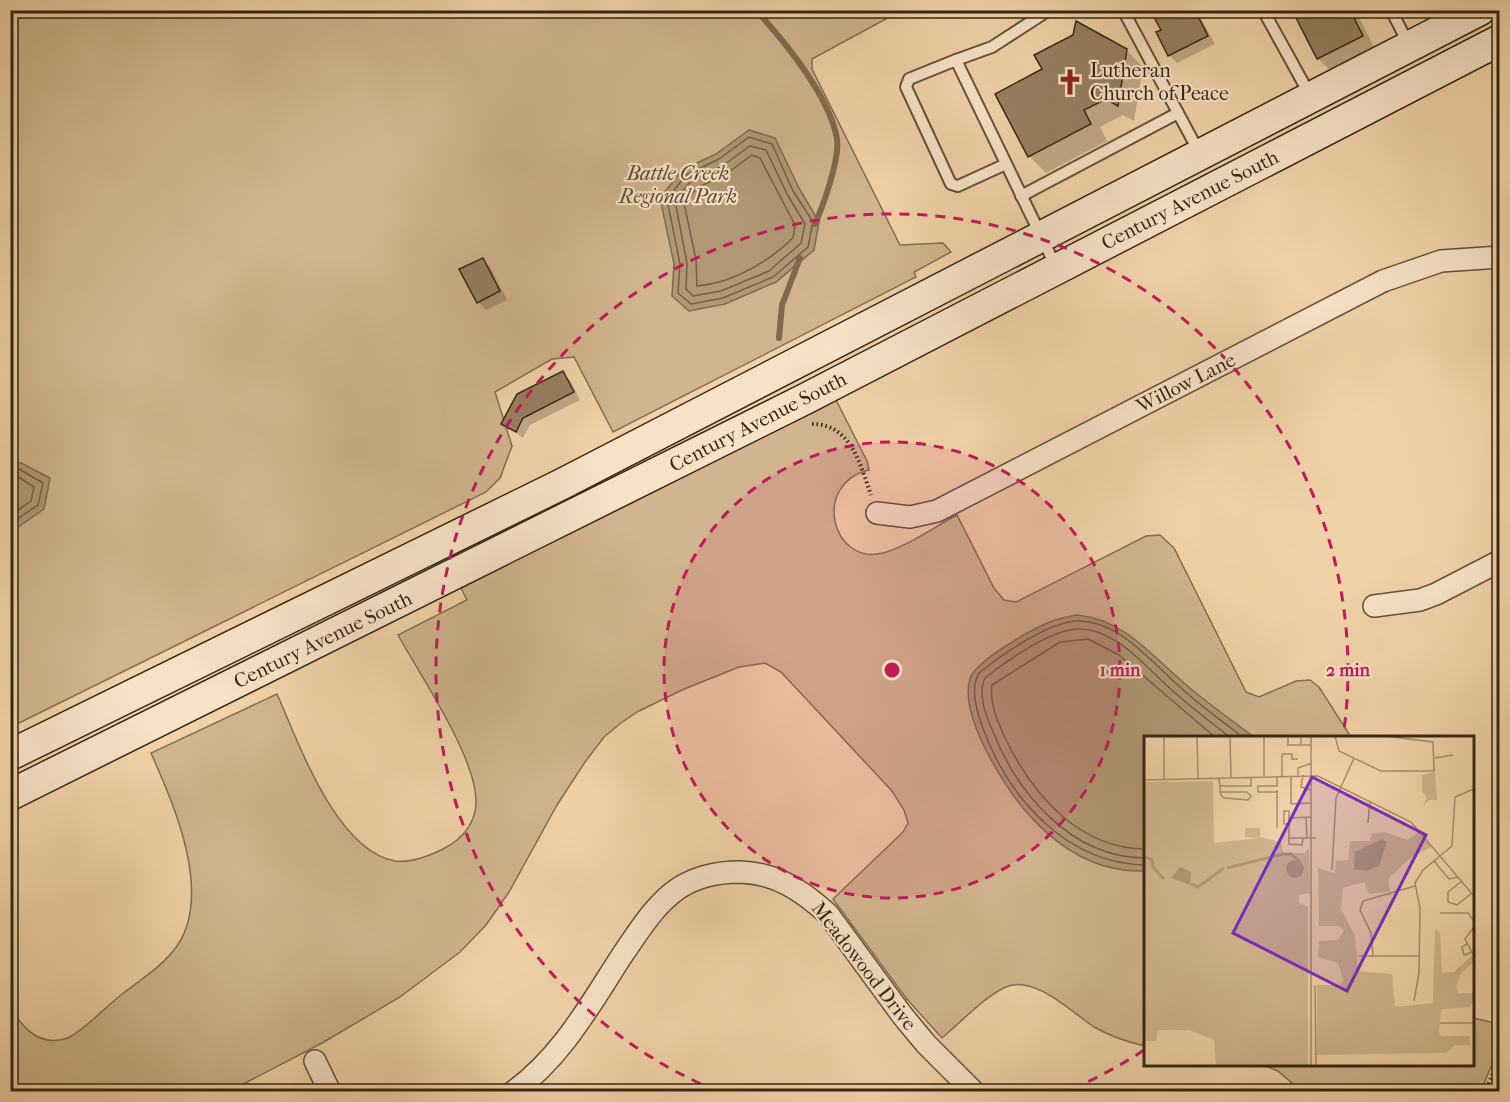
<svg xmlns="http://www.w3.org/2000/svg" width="1510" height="1102" font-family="'IM FELL French Canon',serif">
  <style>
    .green { fill: #d1b58e; stroke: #836e50; stroke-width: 1.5 }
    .water { fill: #b19875; stroke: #7f6a4d; stroke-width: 1.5 }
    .shadow { fill: #0003 }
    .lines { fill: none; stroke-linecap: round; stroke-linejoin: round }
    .shore { stroke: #735f44; stroke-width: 1.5 }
    .stream { stroke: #7f6a4d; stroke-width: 6 }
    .building { fill: #977f60; stroke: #352612; stroke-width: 1.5 }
    .service-casing { stroke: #645138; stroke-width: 14 }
    .minor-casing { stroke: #645138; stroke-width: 24 }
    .secondary-casing { stroke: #352612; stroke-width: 33 }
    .path { stroke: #352612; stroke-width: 4; stroke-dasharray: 1.5 3; stroke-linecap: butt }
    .service { stroke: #f6e2c6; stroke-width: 10 }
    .minor { stroke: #f6e2c6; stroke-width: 21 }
    .secondary { stroke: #f6e2c6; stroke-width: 30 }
    .ring { fill: none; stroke: #c2185b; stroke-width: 3; stroke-dasharray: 10 8 }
    .labels { text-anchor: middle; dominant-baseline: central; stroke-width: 4.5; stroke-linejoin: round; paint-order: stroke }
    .poi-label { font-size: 20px; fill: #352612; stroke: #f6e2c6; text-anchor: start }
    .park-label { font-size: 20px; font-style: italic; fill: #5c4a31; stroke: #f6e2c6 }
    .street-label { font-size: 20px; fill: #352612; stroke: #f6e2c6 }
    .inset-river { fill: none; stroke: #b19875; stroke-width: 3 }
    .inset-road { fill: none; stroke: #a68d6c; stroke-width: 1.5 }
    .view { fill: #7b2cbf; fill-opacity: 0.15; stroke: #7b2cbf; stroke-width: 3 }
    .inset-edge { fill: none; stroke: #352612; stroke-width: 3 }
    .centre { fill: #c2185b; stroke: #f6e2c6; stroke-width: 3 }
    .ring-label { font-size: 18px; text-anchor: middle; font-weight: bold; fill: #c2185b; stroke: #f6e2c6; stroke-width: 4.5; stroke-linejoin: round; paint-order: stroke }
  </style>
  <rect width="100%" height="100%" fill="#f1d2a8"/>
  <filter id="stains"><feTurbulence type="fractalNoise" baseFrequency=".00333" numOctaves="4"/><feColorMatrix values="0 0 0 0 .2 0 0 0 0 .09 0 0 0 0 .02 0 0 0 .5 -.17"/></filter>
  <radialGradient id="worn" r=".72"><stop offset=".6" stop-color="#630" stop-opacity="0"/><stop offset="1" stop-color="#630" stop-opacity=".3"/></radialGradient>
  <!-- green -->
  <g class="green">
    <path d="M11,11H893L895,14L812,59V69L900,245L943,243L951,252L914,272L916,277L613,432L574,357L552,359L495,392L512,446L500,478L486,492L11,727V530L15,529L21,463L11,462Z"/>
    <path d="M834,396L867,461L869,470C811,484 832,566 883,553C908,546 934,527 957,515L994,588L1004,600L1016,602L1146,536L1160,535L1174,548L1246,692L1259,697L1296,681L1310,680L1319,687L1351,737L1146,738L1145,1046C1127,1042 1110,1036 1094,1027C1073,1013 1033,974 1006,987C985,996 960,1023 942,1038L906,998L833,899L903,832L908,823L904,810L892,791L781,672L765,663L739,667L682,690L637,712L621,723L604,737L585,762L557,805L509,892L486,925L460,952L400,997L322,1043L230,1091H11L10,1007C24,1030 40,1047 68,1038C87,1028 104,1008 121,995C140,980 163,966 177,946C213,893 174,805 151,753L277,694C298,741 336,851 395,861C411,863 429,856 443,849C463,839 477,822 476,799C474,754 420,675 398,635L467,600L461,588Z"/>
    <path d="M1473,1018L1499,1024V1047L1481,1091H1301L1278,1071L1263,1065L1472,1064Z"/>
  </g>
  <!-- water -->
  <g class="water">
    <path d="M749,130L775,138L799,188L819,222L814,250L776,282L725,304L689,311L672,296L674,264L660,198L682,170L716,154Z"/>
    <path d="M11,462L21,463L50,478L44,509L15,529L11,530Z"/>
    <path d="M1077,615C1123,619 1151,655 1184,683C1207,703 1231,720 1254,737L1146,738L1145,871C1068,874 1014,808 983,744C975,727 964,698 970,679C975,661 1032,629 1050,622C1058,618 1068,617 1077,615Z"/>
  </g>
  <!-- shadow -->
  <g class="shadow">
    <path d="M1294,10H1355L1375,49L1332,72L1318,59Z"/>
    <path d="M1424,10H1442L1437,18Z"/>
    <path d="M1195,14L1203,22L1215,44L1177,63L1169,55Z"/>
    <path d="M1126,50L1143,67L1134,121L1123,115L1100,127L1107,141L1046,173L1029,156Z"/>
    <path d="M482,259L490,267L507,300L486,310L478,302L461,270Z"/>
    <path d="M562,373L570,380L580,400L530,425L523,438L503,423Z"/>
  </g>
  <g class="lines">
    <!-- shore -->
    <g class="shore">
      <path d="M749,137L772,144L793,191L813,222L808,247L773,277L723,298L691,304L678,293L680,264L667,199L686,175L719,159Z"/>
      <path d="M750,146L766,150L787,194L805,224L801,243L769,271L721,291L693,296L686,289L687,263L675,201L691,181L722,166Z"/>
      <path d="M752,155L760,158L795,225L793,238C768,262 733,283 697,286L696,260L684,203L697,188L726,174Z"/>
      <path d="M10,468L19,469L43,483L38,505L10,524"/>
      <path d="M10,476H17L34,487L31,501L10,516"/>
      <path d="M1146,849C1080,849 1034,796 1007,742C999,725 989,704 992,685L1060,642L1088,639L1119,655L1216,738"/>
      <path d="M1146,858C1070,858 1016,792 991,727C985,714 978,692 985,678C1005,662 1050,630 1077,629C1116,627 1147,669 1174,692C1192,708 1212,723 1231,738"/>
      <path d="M1146,865C1068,864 1010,800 984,731C978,715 969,690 979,673C1001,655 1047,623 1076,621C1118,619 1150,661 1179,686C1199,705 1222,721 1244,738"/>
    </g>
    <!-- stream -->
    <g class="stream">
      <path d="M756,10C785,42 830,97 837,139C840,159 823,206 815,224"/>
      <path d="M779,338L782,305L800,258"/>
    </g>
  </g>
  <!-- building -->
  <g class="building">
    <path d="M1150,10H1195L1208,36L1168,56L1156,32L1161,30Z"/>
    <path d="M1292,10H1350L1363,36L1317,59Z"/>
    <path d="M1076,21L1127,49L1118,106L1106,99L1084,110L1091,124L1028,157L995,94L1042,69L1034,55L1073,35Z"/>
    <path d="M483,258L500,291L477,303L459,269Z"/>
    <path d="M563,371L574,392L523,418L516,432L501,424L517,394Z"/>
  </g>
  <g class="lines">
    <!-- service casing -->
    <g class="service-casing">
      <g id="service">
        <path d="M1049,10L992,47L956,60L1056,267"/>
        <path d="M1123,10L1200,154"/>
        <path d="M1263,10L1311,97"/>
        <path d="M1391,10L1409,45"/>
        <path d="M956,60L909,79L906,87L951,184L958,186L1006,164"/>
        <path d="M1021,196L1178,113"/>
      </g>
    </g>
    <!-- minor casing -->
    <g class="minor-casing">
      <g id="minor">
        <path d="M877,513L910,517L937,511L1383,281L1441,261L1500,257"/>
        <path d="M1374,606L1420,600L1436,594L1500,561"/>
        <path d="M315,1061L330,1092"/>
        <path d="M513,1092C562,1057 591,1003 623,954C639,931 655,904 679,888C696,877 719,872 740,872C776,873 801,890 828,914L902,1015L926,1044L974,1092"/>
      </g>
    </g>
    <!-- secondary casing -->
    <g class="secondary-casing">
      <g id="secondary">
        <path d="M10,755L562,484L1480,10"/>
        <path d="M10,795L805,399L1500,40"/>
      </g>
    </g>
    <!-- path -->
    <g class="path">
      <path d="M812,424C851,424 860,464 871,495"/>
      <path d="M1485,1092L1500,1057"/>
    </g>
    <!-- service -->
    <use href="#service" class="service"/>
    <!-- minor -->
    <use href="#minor" class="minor"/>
    <!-- secondary -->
    <use href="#secondary" class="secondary"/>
  </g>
  <!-- distance rings -->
  <circle cx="892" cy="670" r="228" fill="#c2185b" fill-opacity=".12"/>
  <g class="ring">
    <circle cx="892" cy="670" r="228"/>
    <path d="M1144 1050A456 456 0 0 1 1067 1091M717 1091A456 456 0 1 1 1343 737"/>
  </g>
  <!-- icons -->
  <defs>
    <g id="church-bare" transform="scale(2.07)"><path d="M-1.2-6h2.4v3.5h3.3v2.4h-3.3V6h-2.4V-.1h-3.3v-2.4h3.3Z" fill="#8f2418" stroke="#f6e2c6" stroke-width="2.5" paint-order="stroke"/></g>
  </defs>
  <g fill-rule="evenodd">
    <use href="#church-bare" x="1070" y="82"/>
  </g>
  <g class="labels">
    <!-- poi labels -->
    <g class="poi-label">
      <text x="1090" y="70">Lutheran<tspan x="1090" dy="23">Church of Peace</tspan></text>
    </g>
    <!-- park labels -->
    <g class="park-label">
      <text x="678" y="173">Battle Creek<tspan x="678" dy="23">Regional Park</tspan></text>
    </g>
    <!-- street labels -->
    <g class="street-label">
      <text transform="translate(1190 200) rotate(-27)">Century Avenue South</text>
      <text transform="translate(1186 383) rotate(-27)">Willow Lane</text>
      <text transform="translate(758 422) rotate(-27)">Century Avenue South</text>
      <text transform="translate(323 640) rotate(-26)">Century Avenue South</text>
      <text transform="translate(864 966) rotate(52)">Meadowood Drive</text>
    </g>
  </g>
  <!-- overview -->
  <g transform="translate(1144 736)">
    <rect width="330" height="330" fill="#f1d2a8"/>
    <path d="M291,36L293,64H285L279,70L283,62L278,55V39ZM69,45L70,107L115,102L101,101V92H116V101L137,106L139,117H161L165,112L166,157L155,159V167L164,171V330H72L70,304L45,294H14L12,305H0V46ZM275,95L287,111L266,122L244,143L246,155L225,158L220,146L199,152L197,173L211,200L214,235L248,238L251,271L289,267L291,193L296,197L298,237L310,236L328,220L330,226L317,237L312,251L314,257H330V264L326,271L297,273L295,296L297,300H326V309H311L302,317L173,319V249H195L200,245L194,227L174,221L175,205L194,204L200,195L195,190H175L174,132L191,137L192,125L204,124L206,105H226L228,97L241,96L264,104Z" fill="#d1b58e"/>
    <path d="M238,103L243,106L235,130L222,135L210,133L211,116ZM142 133a9 9 0 1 1 18 0a9 9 0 1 1-18 0ZM36,131L47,136L46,149L27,142Z" fill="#b19875"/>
    <path class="inset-river" d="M0,121L8,123L9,131L20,143M83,132L139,118H147L156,126M47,148L54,151L80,132"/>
    <path class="inset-road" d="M20,0V43M53,0L54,42M86,0L87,41M120,0V40M144,0V9H157M157,0V9H167M167,0V330M191,0L195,15L237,35H290L289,6L241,0M291,22L309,19M154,39V32L168,27M159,39L157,51L167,54M138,40V18H148V23H154M147,40V68L166,67M75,42L76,50H107V41M0,44L174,40L267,86L330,160M76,50V56L77,59L80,62L104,64L107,60L103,56H76M133,56H114V50H133V40M167,81L145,82V102H172M145,82V75H140V88H145M162,82L163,102M224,87L226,65M133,92V54M145,102V108L158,109L159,102M290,125L305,143L314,141M188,134L192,62L210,22M318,145L304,156V166L313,169L328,157M296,177H324L330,185M330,191L321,203L330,220M323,208L318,211L320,219L328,216M215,220H275M229,220L227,197L216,174L219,165L271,150M171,250L172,330M270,265L275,237L276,172L271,147L279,134L308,110L311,61L330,53M330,265V317M296,287H330"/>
    <path class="view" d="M168,41L282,99L203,255L89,197Z"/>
    <rect width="330" height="330" class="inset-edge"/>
  </g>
  <circle cx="892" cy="670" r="9" class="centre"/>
  <g class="ring-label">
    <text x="1120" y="676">1 min</text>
    <text x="1348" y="676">2 min</text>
  </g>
  <!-- margin -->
  <rect width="1510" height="1102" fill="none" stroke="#f1d2a8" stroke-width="36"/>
  <rect x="12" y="12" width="1486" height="1078" fill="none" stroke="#352612" stroke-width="3"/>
  <rect x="18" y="18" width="1474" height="1066" fill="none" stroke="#352612" stroke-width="1.5"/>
  <rect width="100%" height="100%" filter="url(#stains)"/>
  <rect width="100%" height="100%" fill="url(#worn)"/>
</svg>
